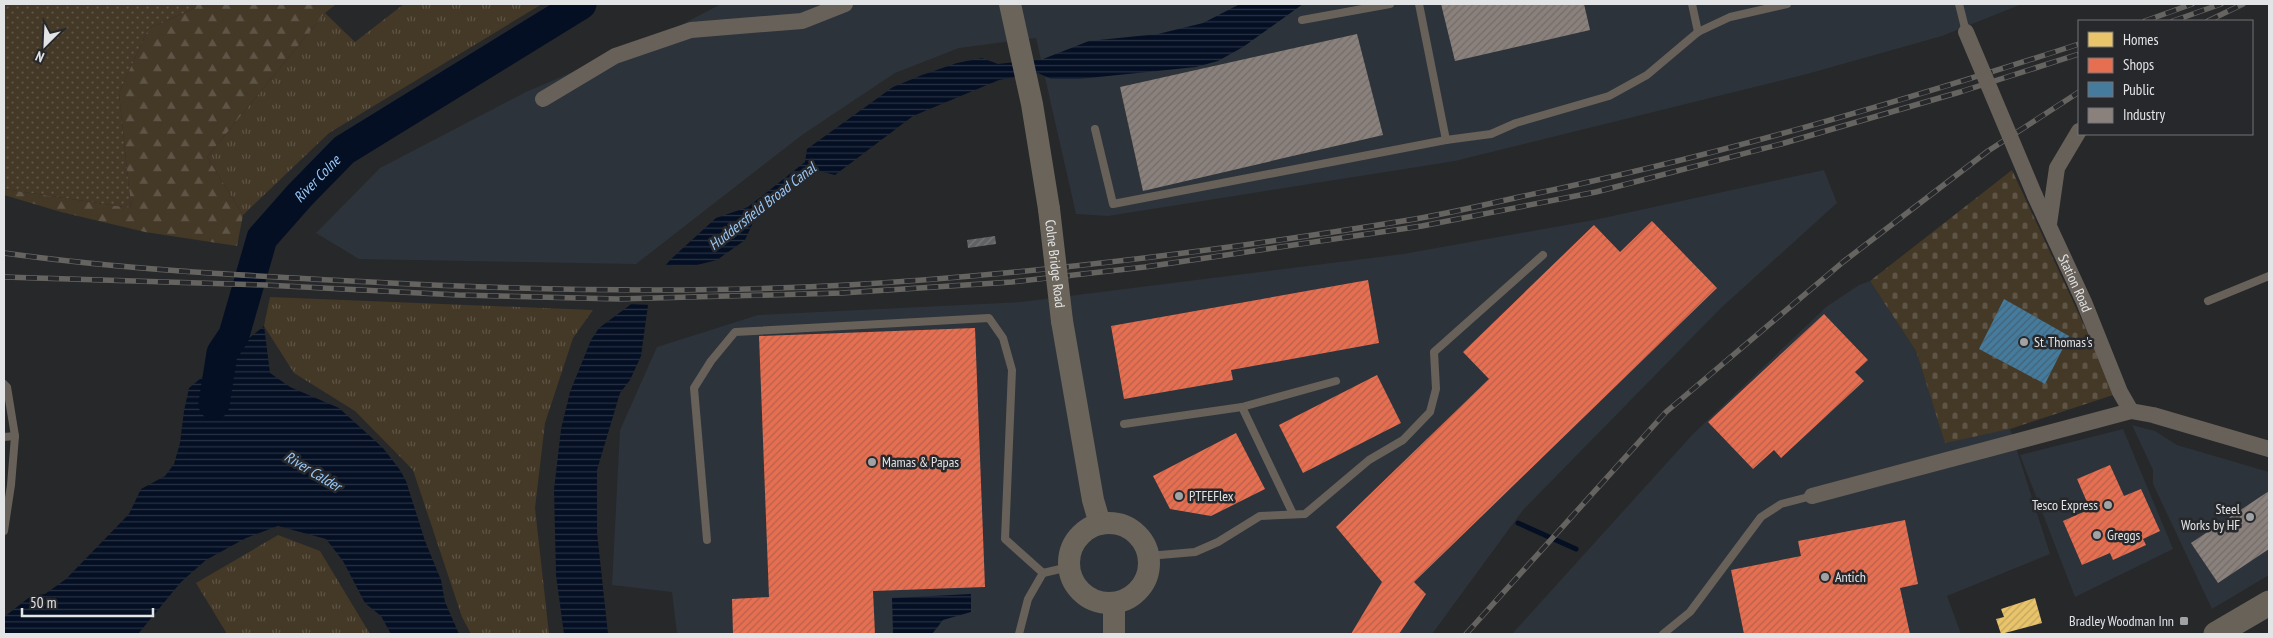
<svg xmlns="http://www.w3.org/2000/svg" width="2273" height="638" font-family="'PT Sans Narrow',sans-serif">
  <style>
    .built { fill: #2d333a }
    .grass { fill: url(#grass-tufts) }
    .forest { fill: url(#forest-firs) }
    .cemetery { fill: url(#cemetery-stones) }
    .garden { fill: url(#garden-dots) }
    .water { fill: url(#water-rules) }
    .pier { fill: #27282a }
    .homes { fill: url(#homes-hatch) }
    .shops { fill: url(#shops-hatch) }
    .public { fill: url(#public-hatch) }
    .industry { fill: url(#industry-hatch) }
    .lines { fill: none; stroke-linecap: round; stroke-linejoin: round }
    .stream { stroke: #040f23; stroke-width: 5 }
    .river { stroke: #040f23; stroke-width: 31 }
    .building { fill: url(#building-hatch) }
    .service { stroke: #686159; stroke-width: 8 }
    .minor { stroke: #686159; stroke-width: 16 }
    .secondary { stroke: #6a645a; stroke-width: 22 }
    .primary { stroke: #686259; stroke-width: 25 }
    .rail-casing { stroke: #666460; stroke-width: 5.5 }
    .rail { stroke: #26282b; stroke-width: 4; stroke-dasharray: 11; stroke-linecap: butt }
    .minor-bridge { stroke: #686159; stroke-width: 16 }
    .secondary-bridge { stroke: #6a645a; stroke-width: 22 }
    .poi-dot { fill: #a1a2a4; stroke: #26282b; stroke-width: 2 }
    .labels { text-anchor: middle; dominant-baseline: central; stroke-width: 5; stroke-linejoin: round; paint-order: stroke }
    .street-label { font-size: 14px; fill: #e3e4e6; stroke: #26282b }
    .poi-label { font-size: 14px; fill: #e3e4e6; stroke: #26282b; text-anchor: start }
    .water-label { font-size: 15px; font-style: italic; fill: #99c7f7; stroke: #26282b }
  </style>
  <defs>
    <pattern id="grass-tufts" width="24" height="20" patternUnits="userSpaceOnUse" patternTransform="scale(1.25)"><rect width="24" height="20" fill="#443827"/><path d="M3 7l-1-3M5 7V3M7 7l1-3M15 17l-1-3M17 17v-4M19 17l1-3" fill="none" stroke="#5f5546"/></pattern>
    <pattern id="forest-firs" width="22" height="20" patternUnits="userSpaceOnUse" patternTransform="scale(1.25)"><rect width="22" height="20" fill="#443827"/><path d="M5 1l3.5 6h-7zM16 11l3.5 6h-7z" fill="#5f5546"/></pattern>
    <pattern id="cemetery-stones" width="16" height="16" patternUnits="userSpaceOnUse" patternTransform="scale(1.25)"><rect width="16" height="16" fill="#443827"/><path d="M2 7V4a2 2 0 0 1 4 0v3zM10 15v-3a2 2 0 0 1 4 0v3z" fill="#5f5546"/></pattern>
    <pattern id="garden-dots" width="8" height="8" patternUnits="userSpaceOnUse" patternTransform="scale(1.25)"><rect width="8" height="8" fill="#443827"/><path d="M2 2h.1M6 6h.1" fill="none" stroke="#5f5546" stroke-width="1.8" stroke-linecap="round"/></pattern>
    <pattern id="water-rules" width="6" height="5" patternUnits="userSpaceOnUse" patternTransform="scale(1.25)"><rect width="6" height="5" fill="#040f23"/><path d="M0 2.5h6" fill="none" stroke="#283243"/></pattern>
    <pattern id="homes-hatch" width="6" height="6" patternUnits="userSpaceOnUse" patternTransform="scale(1.25)"><rect width="6" height="6" fill="#e9c46a"/><path d="M-1 1l2-2M0 6l6-6M5 7l2-2" fill="none" stroke="#c0a461"/></pattern>
    <pattern id="shops-hatch" width="6" height="6" patternUnits="userSpaceOnUse" patternTransform="scale(1.25)"><rect width="6" height="6" fill="#e76f51"/><path d="M-1 1l2-2M0 6l6-6M5 7l2-2" fill="none" stroke="#b6624d"/></pattern>
    <pattern id="public-hatch" width="6" height="6" patternUnits="userSpaceOnUse" patternTransform="scale(1.25)"><rect width="6" height="6" fill="#457b9d"/><path d="M-1 1l2-2M0 6l6-6M5 7l2-2" fill="none" stroke="#456275"/></pattern>
    <pattern id="industry-hatch" width="6" height="6" patternUnits="userSpaceOnUse" patternTransform="scale(1.25)"><rect width="6" height="6" fill="#8a817c"/><path d="M-1 1l2-2M0 6l6-6M5 7l2-2" fill="none" stroke="#726c69"/></pattern>
    <pattern id="building-hatch" width="6" height="6" patternUnits="userSpaceOnUse" patternTransform="scale(1.25)"><rect width="6" height="6" fill="#616264"/><path d="M-1 1l2-2M0 6l6-6M5 7l2-2" fill="none" stroke="#78787a"/></pattern>
  </defs>
  <rect width="100%" height="100%" fill="#27282a"/>
  <!-- built -->
  <g class="built">
    <path d="M721,4H2022L1942,36L1807,74L1455,161L1108,216L1076,214L1036,38L959,48L895,73L802,135L636,264L359,259L316,233L380,168L526,92L679,26Z"/>
    <path d="M1824,170L1837,203L1721,308L1523,510L1432,634H677L672,592L612,585L620,430L657,347L758,315L1021,302L1403,254L1594,220Z"/>
    <path d="M1870,281L1916,351L1945,442L2010,429L2050,554L1947,596L1961,634H1512L1693,434L1826,307L1859,285Z"/>
    <path d="M2132,425L2155,431L2177,445L2269,472V575L2212,609L2153,484V470Z"/>
    <path d="M2123,429L2173,549L2075,597L2020,455Z"/>
  </g>
  <!-- grass -->
  <g class="grass">
    <path d="M404,4H542L329,133L243,215L207,157L325,13L355,42Z"/>
    <path d="M270,297L593,310L573,338L545,423L535,508L549,634H471L462,617L413,470L355,411L294,373L264,326Z"/>
    <path d="M278,535L320,551L370,634H227L196,583Z"/>
  </g>
  <!-- forest -->
  <path class="forest" d="M197,4H336L325,13L207,157L243,215L237,246L145,232L61,212L4,195V189L131,208L119,93L148,29L195,8Z"/>
  <!-- cemetery -->
  <path class="cemetery" d="M2012,170L2116,394L2010,429L1945,443L1916,351L1870,281Z"/>
  <!-- garden -->
  <path class="garden" d="M4,4H197L195,8L148,29L119,93L131,208L4,189Z"/>
  <!-- water -->
  <g class="water">
    <path d="M1240,4H1303L1243,47L1218,61L1196,67L1079,79H1051L1038,73L999,80L913,116L835,175L815,170L807,175L756,216L745,240L717,260L685,268L648,305L641,356L630,380L620,393L597,470V532L608,634H564L556,575L554,490L557,464L561,429L570,392L591,340L599,328L634,302L671,259L716,218L748,207L805,162L807,149L893,87L922,75L957,63L982,58L998,64L1043,59L1089,41L1158,34L1203,23Z"/>
    <path d="M264,326L270,373L290,387L339,408L383,448L400,470L406,481L425,541L441,580L445,602L459,634H391L381,616L365,603L343,561L326,539L278,526L246,538L206,560L181,582L138,634H4V617L31,596L45,594L66,579L129,514L141,489L165,476L174,464L180,443L184,411L189,388Z"/>
    <path d="M971,594V612L943,620L932,634H893L892,598Z"/>
  </g>
  <!-- pier -->
  <path class="pier" d="M662,265L698,266L686,270L652,305L627,304Z"/>
  <!-- homes -->
  <path class="homes" d="M2035,598L2042,623L2001,634L1996,619L2004,617L2001,609Z"/>
  <!-- shops -->
  <g class="shops">
    <path d="M1652,221L1717,288L1414,582L1426,594L1399,634H1351L1382,582L1336,527L1489,379L1463,352L1594,225L1620,252Z"/>
    <path d="M1368,280L1379,343L1231,370L1233,380L1124,399L1111,326Z"/>
    <path d="M1824,314L1868,360L1855,372L1864,381L1781,458L1774,450L1753,469L1708,422Z"/>
    <path d="M975,328L985,587L873,591L875,634H733L732,599L769,597L759,336Z"/>
    <path d="M1377,375L1401,423L1303,473L1279,425Z"/>
    <path d="M1236,433L1265,489L1211,516L1170,509L1153,476Z"/>
    <path d="M2110,465L2124,496L2141,489L2160,531L2143,539L2146,545L2113,560L2110,553L2082,565L2063,521L2090,509L2077,479Z"/>
    <path d="M1905,520L1918,584L1900,588L1910,634H1744L1731,570L1801,556L1798,541Z"/>
  </g>
  <!-- public -->
  <path class="public" d="M2004,299L2069,336L2045,384L1979,349Z"/>
  <!-- industry -->
  <g class="industry">
    <path d="M1441,4H1584L1590,30L1455,61Z"/>
    <path d="M1357,34L1383,135L1143,191L1120,87Z"/>
    <path d="M2269,491V549L2218,583L2191,543Z"/>
  </g>
  <g class="lines">
    <!-- stream -->
    <path class="stream" d="M1518,523L1576,549"/>
    <!-- river -->
    <path class="river" id="s1" d="M214,404L222,353L234,335L262,238L300,195L344,150L581,4"/>
  </g>
  <!-- building -->
  <path class="building" d="M995,236L996,244L968,248L967,240Z"/>
  <g class="lines">
    <!-- service -->
    <g class="service">
      <path d="M1419,4L1446,140"/>
      <path d="M1692,4L1698,32"/>
      <path d="M1959,4L1966,32"/>
      <path d="M1302,20L1390,4"/>
      <path d="M1095,129L1113,204L1446,140L1491,134L1516,123L1609,96L1647,75L1698,32L1730,17L1787,4"/>
      <path d="M2208,301L2269,276"/>
      <path d="M4,384L7,387L15,436L11,485L4,531"/>
      <path d="M1242,407L1336,381"/>
      <path d="M1124,424L1242,407L1293,514"/>
      <path d="M4,437L15,436"/>
      <path d="M707,540L694,388L711,361L735,332L989,318L1003,338L1012,370L1005,539L1043,573L1069,567"/>
      <path d="M1148,556L1195,552L1218,542L1260,516L1305,514L1369,460L1403,440L1430,412L1436,389L1434,352L1543,255"/>
      <path d="M1019,634L1028,599L1043,573"/>
      <path d="M1663,634L1690,612L1761,517L1781,504L1812,496"/>
    </g>
    <!-- minor -->
    <g class="minor">
      <path d="M543,99L615,56L691,30L802,21L845,4"/>
      <path id="s2" d="M2035,196L2084,302L2120,392L2131,411L2153,415L2269,449"/>
      <path d="M2049,224L2057,168L2079,131"/>
      <path d="M1812,496L2131,411"/>
    </g>
    <!-- secondary -->
    <g class="secondary">
      <path d="M1010,4L1032,104L1049,209"/>
      <path d="M1062,321L1093,500L1100,524"/>
      <circle cx="1109" cy="563" r="40"/>
      <path d="M1114,604V634"/>
    </g>
    <!-- primary -->
    <path class="primary" d="M2216,634L2269,603"/>
    <!-- rail casing -->
    <g class="rail-casing">
      <g id="rail">
        <path d="M2145,21L2192,4"/>
        <path d="M2173,21L2221,4"/>
        <path d="M2208,21L2243,4"/>
        <path d="M4,253C119,269 235,275 351,281C517,290 683,294 848,285C1038,274 1227,250 1415,219C1450,213 1484,205 1519,197C1709,158 1894,104 2079,44"/>
        <path d="M4,277L265,285L458,295L618,299L842,293L1012,282L1145,267L1422,226L1596,192L1781,144L1960,92L2079,54"/>
        <path d="M1466,634L1666,412L1843,262L1988,151L2079,92"/>
      </g>
    </g>
    <!-- rail -->
    <use href="#rail" class="rail"/>
    <!-- minor-bridge -->
    <path class="minor-bridge" d="M1966,32L2035,196"/>
    <!-- secondary-bridge -->
    <path class="secondary-bridge" id="s3" d="M1049,209L1062,321"/>
  </g>
  <!-- markers -->
  <g class="poi-dot">
    <circle cx="2024" cy="342" r="5"/>
    <circle cx="872" cy="462" r="5"/>
    <circle cx="1179" cy="496" r="5"/>
    <circle cx="2108" cy="505" r="5"/>
    <circle cx="2250" cy="517" r="5"/>
    <circle cx="2097" cy="535" r="5"/>
    <circle cx="1825" cy="577" r="5"/>
    <rect x="2179" y="616" width="10" height="10" rx="2.5"/>
  </g>
  <g class="labels">
    <!-- street labels -->
    <g class="street-label">
      <text stroke="none"><textPath href="#s3" startOffset="55">Colne Bridge Road</textPath></text>
      <text stroke="none"><textPath href="#s2" startOffset="96">Station Road</textPath></text>
    </g>
    <!-- poi labels -->
    <g class="poi-label">
      <text x="2034" y="342">St. Thomas's</text>
      <text x="882" y="462">Mamas &amp; Papas</text>
      <text x="1189" y="496">PTFEFlex</text>
      <text x="2098" y="505" text-anchor="end">Tesco Express</text>
      <text x="2240" y="509" text-anchor="end">Steel<tspan x="2240" dy="16">Works by HF</tspan></text>
      <text x="2107" y="535">Greggs</text>
      <text x="1835" y="577">Antich</text>
      <text x="2174" y="621" text-anchor="end">Bradley Woodman Inn</text>
    </g>
    <!-- water labels -->
    <g class="water-label">
      <text stroke="none"><textPath href="#s1" startOffset="255">River Colne</textPath></text>
      <text transform="translate(762 206) rotate(-38)">Huddersfield Broad Canal</text>
      <text transform="translate(313 471) rotate(31)">River Calder</text>
    </g>
  </g>
  <!-- border -->
  <rect width="2273" height="638" fill="none" stroke="#e3e4e6" stroke-width="10"/>
  <!-- legend -->
  <rect x="2078" y="20" width="175" height="115" fill="#26282b" stroke="#727376"/>
  <rect x="2088" y="32" width="25" height="15" fill="#e9c46a" stroke="#727376"/>
  <text x="2123" y="45" font-size="15" fill="#e3e4e6">Homes</text>
  <rect x="2088" y="58" width="25" height="15" fill="#e76f51" stroke="#727376"/>
  <text x="2123" y="70" font-size="15" fill="#e3e4e6">Shops</text>
  <rect x="2088" y="82" width="25" height="15" fill="#457b9d" stroke="#727376"/>
  <text x="2123" y="95" font-size="15" fill="#e3e4e6">Public</text>
  <rect x="2088" y="108" width="25" height="15" fill="#8a817c" stroke="#727376"/>
  <text x="2123" y="120" font-size="15" fill="#e3e4e6">Industry</text>
  <!-- north arrow -->
  <g transform="translate(45 45) rotate(204)" stroke="#26282b" stroke-width="4" paint-order="stroke">
  <path d="M0-4L9 19L0 12L-9 19Z" fill="#e3e4e6"/>
  <text y="-8" font-size="14" font-weight="bold" text-anchor="middle" fill="#e3e4e6">N</text>
  </g>
  <!-- scale -->
  <path d="M22 608v8h131v-8" fill="none" stroke="#e3e4e6" stroke-width="2.5"/>
  <text x="30" y="608" font-size="15" fill="#e3e4e6" stroke="#26282b" stroke-width="4" paint-order="stroke">50 m</text>
</svg>
